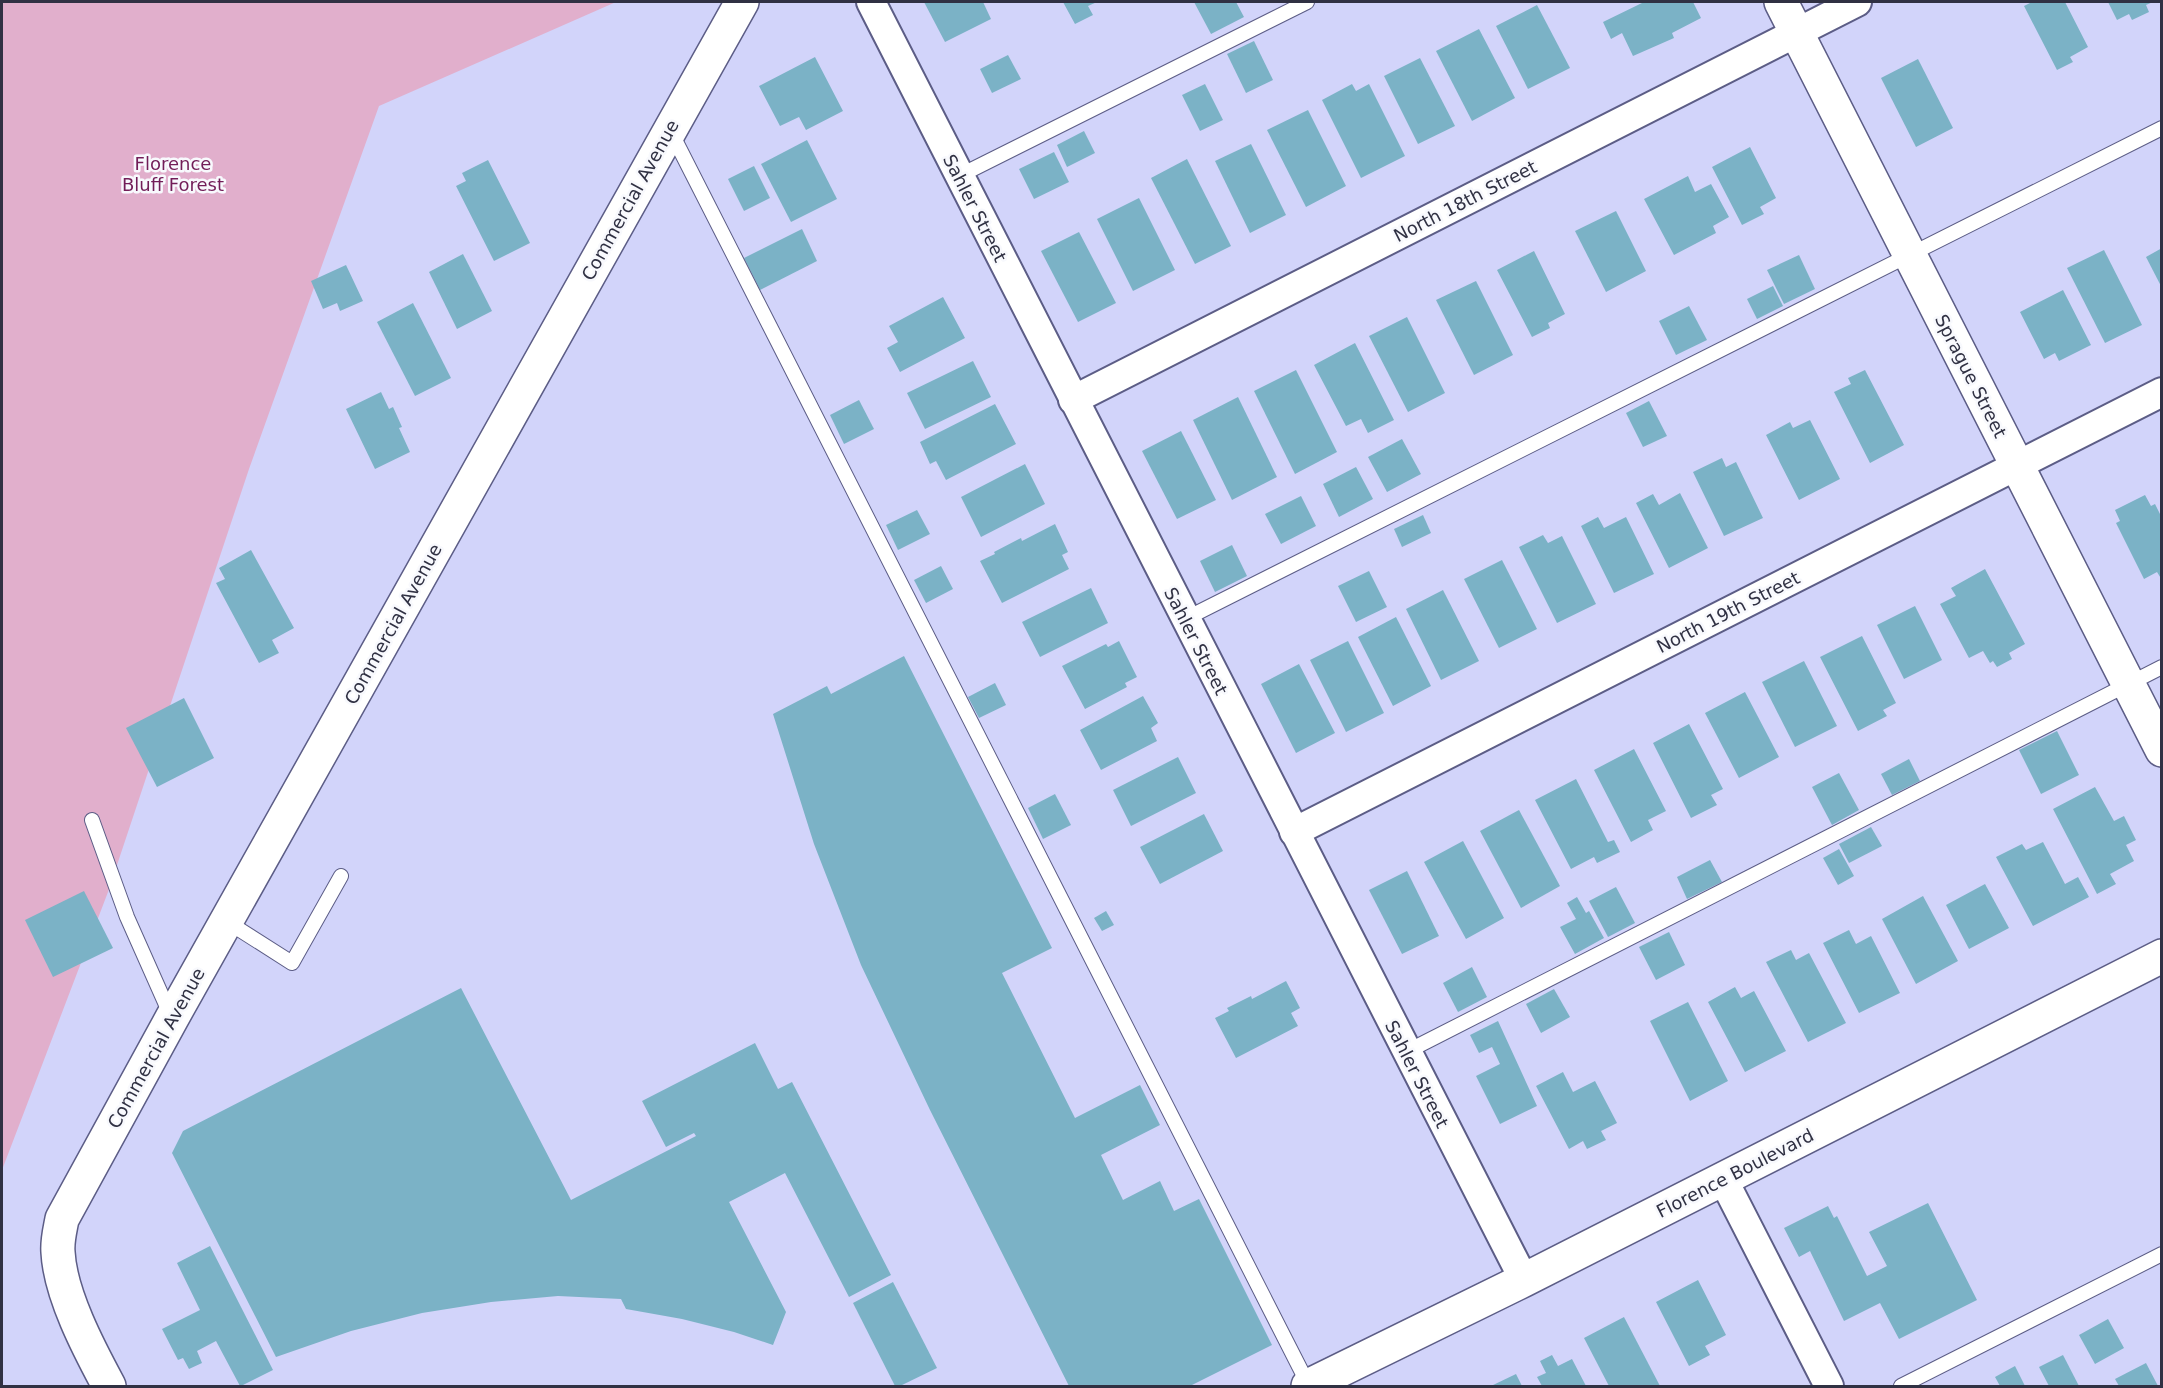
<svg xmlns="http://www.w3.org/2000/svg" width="2163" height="1388" font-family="'DejaVu Sans',sans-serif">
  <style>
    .green { fill: #e1afcc }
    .building { fill: #7bb2c6 }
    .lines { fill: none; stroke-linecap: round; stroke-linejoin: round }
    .service-casing { stroke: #5c5d86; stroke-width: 16 }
    .minor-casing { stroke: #5c5d86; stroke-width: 32 }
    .tertiary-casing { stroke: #5c5d86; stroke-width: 36 }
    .secondary-casing { stroke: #5c5d86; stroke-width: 36 }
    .service { stroke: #fff; stroke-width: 14 }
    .minor { stroke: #fff; stroke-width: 28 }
    .tertiary { stroke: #fff; stroke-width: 33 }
    .secondary { stroke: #fff; stroke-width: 33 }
    .labels { text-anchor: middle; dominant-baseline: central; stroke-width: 5; stroke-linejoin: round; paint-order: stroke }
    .park-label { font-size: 18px; fill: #721d58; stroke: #f8f9fd }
    .street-label { font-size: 18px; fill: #303143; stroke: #f8f9fd }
  </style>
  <rect width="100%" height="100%" fill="#d2d4fa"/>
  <!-- green -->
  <path class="green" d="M2,2H616L379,106L249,469L108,892L2,1170Z"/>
  <!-- building -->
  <g class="building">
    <path d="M924,2H983L991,19L945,42Z"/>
    <path d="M1063,2H1097L1088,6L1093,15L1075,24Z"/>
    <path d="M1194,2H1236L1244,17L1211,34Z"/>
    <path d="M1644,2H1693L1701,18L1672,33L1674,38L1633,56L1622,33L1611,39L1603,22Z"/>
    <path d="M2032,2H2065L2088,47L2070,57L2073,62L2057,70L2024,6Z"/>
    <path d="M2108,2H2153L2146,5L2149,12L2132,20L2129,14L2117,20Z"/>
    <path d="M1537,5L1570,68L1528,89L1496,26Z"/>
    <path d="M1479,29L1515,98L1472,121L1436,51Z"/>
    <path d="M1254,41L1273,80L1246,93L1227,54Z"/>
    <path d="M1008,55L1021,79L992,93L980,69Z"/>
    <path d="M815,57L843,111L806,130L799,117L780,126L759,86Z"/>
    <path d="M1420,58L1455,126L1418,144L1384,76Z"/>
    <path d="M1918,59L1953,128L1916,147L1881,78Z"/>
    <path d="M1205,84L1223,120L1200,131L1182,95Z"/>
    <path d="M1352,84L1356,91L1369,84L1405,156L1361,178L1322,100Z"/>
    <path d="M1308,110L1346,186L1306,207L1267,130Z"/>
    <path d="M1084,131L1095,153L1067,167L1057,145Z"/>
    <path d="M807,140L837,199L791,222L761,164Z"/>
    <path d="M1251,144L1286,215L1250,233L1215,161Z"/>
    <path d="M1750,147L1776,198L1760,207L1764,214L1742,225L1712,167Z"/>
    <path d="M1054,152L1069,182L1034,199L1019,169Z"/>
    <path d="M1187,159L1231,246L1195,264L1151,178Z"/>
    <path d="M488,160L530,243L494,261L456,186L466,181L462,173Z"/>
    <path d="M754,166L770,198L744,211L728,179Z"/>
    <path d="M1688,176L1695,192L1711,184L1729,217L1713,226L1716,233L1674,255L1644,199Z"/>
    <path d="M1139,198L1175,270L1133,291L1097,219Z"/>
    <path d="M1616,211L1646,271L1606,292L1575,231Z"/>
    <path d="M802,229L817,261L760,290L744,258Z"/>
    <path d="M1079,232L1116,303L1078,322L1041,251Z"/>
    <path d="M2162,248V288L2146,257Z"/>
    <path d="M2104,250L2142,325L2105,343L2067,268Z"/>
    <path d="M1534,251L1565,314L1548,323L1550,328L1532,337L1497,270Z"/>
    <path d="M463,254L492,311L457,329L429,272Z"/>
    <path d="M1799,255L1815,289L1784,304L1767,270Z"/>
    <path d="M346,265L363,301L340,311L337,303L323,309L311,281Z"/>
    <path d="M1476,281L1513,355L1474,375L1436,300Z"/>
    <path d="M1773,286L1783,306L1757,319L1747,299Z"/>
    <path d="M2063,290L2091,345L2059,361L2055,353L2044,359L2020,312Z"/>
    <path d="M943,297L965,338L900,372L887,348L898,342L889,326Z"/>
    <path d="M413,303L451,378L415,396L377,322Z"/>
    <path d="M1689,306L1707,340L1676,355L1659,321Z"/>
    <path d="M1407,317L1445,393L1408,412L1369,336Z"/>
    <path d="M1355,343L1394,420L1368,433L1361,419L1346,426L1314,365Z"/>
    <path d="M973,361L991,397L925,429L907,393Z"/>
    <path d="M1296,370L1337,452L1295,474L1254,391Z"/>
    <path d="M1865,370L1904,445L1870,463L1834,392L1851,384L1848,378Z"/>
    <path d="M381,392L389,409L393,407L402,427L399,428L410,452L375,469L346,409Z"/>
    <path d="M1238,397L1277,477L1232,500L1193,420Z"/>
    <path d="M859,400L874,429L844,444L830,415Z"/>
    <path d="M1649,401L1667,436L1643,447L1626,413Z"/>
    <path d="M995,404L1016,444L946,480L936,461L930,464L920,442Z"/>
    <path d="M1810,420L1840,479L1799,500L1766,435L1790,422L1793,428Z"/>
    <path d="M1181,431L1216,500L1177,519L1142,451Z"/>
    <path d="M1402,439L1421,474L1387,492L1368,457Z"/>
    <path d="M1722,458L1726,467L1736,462L1763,518L1724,536L1693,472Z"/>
    <path d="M1025,464L1045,504L981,537L961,497Z"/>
    <path d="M1356,467L1373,499L1339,517L1323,484Z"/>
    <path d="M1680,493L1708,548L1669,568L1636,503L1653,494L1659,505Z"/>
    <path d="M2145,495L2151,506L2155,504L2162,518V580L2157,572L2144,579L2116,523L2120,521L2115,510Z"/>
    <path d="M1301,496L1316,526L1281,544L1265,514Z"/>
    <path d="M917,510L930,534L898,550L886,525Z"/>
    <path d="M1423,515L1431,533L1402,547L1394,529Z"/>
    <path d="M1598,517L1604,528L1626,517L1654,574L1614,593L1581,526Z"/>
    <path d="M1055,524L1068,552L1062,555L1069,569L1002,603L980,561L995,554L994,552L1021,538L1022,541Z"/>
    <path d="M1543,535L1548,543L1562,536L1596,604L1557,623L1519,547Z"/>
    <path d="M1232,545L1247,576L1215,592L1200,561Z"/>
    <path d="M251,550L294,628L272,640L279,653L259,663L216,583L225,579L219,568Z"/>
    <path d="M1502,560L1537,629L1499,648L1464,579Z"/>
    <path d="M941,566L953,589L926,603L914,580Z"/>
    <path d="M1985,569L2025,644L2009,653L2012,659L1997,667L1993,661L1990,663L1983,651L1969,658L1940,604L1956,596L1951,588Z"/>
    <path d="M1369,571L1387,607L1356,622L1338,586Z"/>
    <path d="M1091,588L1108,623L1040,657L1022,622Z"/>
    <path d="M1443,590L1479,661L1441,680L1406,609Z"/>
    <path d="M1915,606L1942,660L1904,679L1877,625Z"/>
    <path d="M1396,617L1431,686L1393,706L1358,637Z"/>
    <path d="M1862,636L1896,703L1883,710L1887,716L1858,731L1820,657Z"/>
    <path d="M1119,641L1137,677L1125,683L1127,687L1085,709L1062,666L1106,644L1108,647Z"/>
    <path d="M1348,641L1384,713L1346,732L1310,660Z"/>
    <path d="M904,656L1052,948L1002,973L1075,1118L1140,1085L1160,1125L1101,1155L1123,1200L1160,1181L1174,1211L1199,1199L1272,1345L1190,1386H1069L930,1110L861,965L814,844L773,714L827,686L831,694Z"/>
    <path d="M1804,661L1837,726L1795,747L1762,682Z"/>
    <path d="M1299,664L1335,733L1296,753L1261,684Z"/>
    <path d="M995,683L1006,705L979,718L968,697Z"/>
    <path d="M1745,692L1779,757L1739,778L1705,713Z"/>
    <path d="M1143,696L1158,723L1151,728L1157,741L1101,770L1080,730Z"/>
    <path d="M184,698L214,758L157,787L126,728Z"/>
    <path d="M1689,724L1723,789L1711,795L1717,805L1691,818L1653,743Z"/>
    <path d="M2057,731L2079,775L2041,794L2019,750Z"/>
    <path d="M1634,749L1666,811L1648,820L1653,830L1631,842L1594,770Z"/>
    <path d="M1178,757L1196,793L1131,826L1113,790Z"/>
    <path d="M1909,759L1920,781L1892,795L1881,774Z"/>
    <path d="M1839,773L1859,810L1832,825L1812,787Z"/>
    <path d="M1576,779L1608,842L1614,840L1620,852L1597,863L1594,857L1571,869L1535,800Z"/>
    <path d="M2095,787L2114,821L2124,816L2136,840L2126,845L2134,861L2110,874L2116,884L2097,894L2053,809Z"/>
    <path d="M1055,794L1071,825L1043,839L1028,808Z"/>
    <path d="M1519,810L1560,886L1521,908L1480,831Z"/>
    <path d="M1204,814L1223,851L1160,884L1140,847Z"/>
    <path d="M1871,827L1882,846L1849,863L1839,844Z"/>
    <path d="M1463,841L1504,918L1466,939L1424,862Z"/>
    <path d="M2043,842L2065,884L2078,877L2089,897L2033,926L1996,857L2022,844L2026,850Z"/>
    <path d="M1839,849L1854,876L1838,885L1823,858Z"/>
    <path d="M1710,860L1722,882L1687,899L1677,877Z"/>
    <path d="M1407,871L1439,936L1402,954L1369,890Z"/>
    <path d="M1985,884L2009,928L1969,949L1946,905Z"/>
    <path d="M1616,887L1635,923L1608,937L1589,901Z"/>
    <path d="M84,891L113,948L53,977L25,920Z"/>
    <path d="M1923,896L1958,961L1916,984L1882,919Z"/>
    <path d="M1577,897L1586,913L1589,911L1604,938L1575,954L1560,927L1576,919L1567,903Z"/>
    <path d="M1106,911L1114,925L1102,931L1094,918Z"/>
    <path d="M1849,930L1856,944L1871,936L1900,993L1859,1013L1823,943Z"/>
    <path d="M1669,932L1685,965L1656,980L1639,947Z"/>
    <path d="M1791,950L1796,960L1809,953L1846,1023L1808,1042L1766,962Z"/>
    <path d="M1472,967L1487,997L1458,1012L1443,983Z"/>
    <path d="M1286,981L1300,1008L1291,1013L1298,1026L1236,1058L1215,1018L1229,1011L1227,1008L1251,996L1252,999Z"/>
    <path d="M1735,987L1741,998L1754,991L1786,1051L1745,1072L1708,1002Z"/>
    <path d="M461,988L571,1200L696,1136L694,1133L666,1147L642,1101L755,1043L778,1089L792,1082L891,1275L849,1297L785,1173L729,1202L786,1312L773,1345L734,1332L682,1319L626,1309L621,1299L558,1296L491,1302L422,1313L351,1331L276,1357L172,1153L183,1131Z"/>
    <path d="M1554,989L1570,1017L1541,1033L1526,1004Z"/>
    <path d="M1688,1002L1728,1081L1690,1101L1650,1021Z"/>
    <path d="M1498,1021L1537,1106L1500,1124L1476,1076L1500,1064L1492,1047L1479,1053L1470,1035Z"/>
    <path d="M1563,1072L1573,1092L1595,1081L1617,1123L1601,1131L1606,1140L1587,1149L1583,1141L1569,1149L1536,1086Z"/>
    <path d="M1928,1203L1977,1300L1899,1339L1880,1303L1844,1321L1810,1251L1799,1257L1784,1228L1828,1206L1834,1218L1837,1216L1867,1276L1887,1266L1869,1232Z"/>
    <path d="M210,1246L273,1370L241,1386H240L216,1341L197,1351L202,1363L189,1369L183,1358L178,1360L162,1329L200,1310L177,1263Z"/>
    <path d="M1698,1280L1726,1335L1705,1346L1710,1355L1689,1366L1656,1302Z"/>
    <path d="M893,1282L937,1368L900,1386H895L853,1303Z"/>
    <path d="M1624,1317L1660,1386H1609L1584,1338Z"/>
    <path d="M2108,1319L2124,1348L2095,1364L2079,1335Z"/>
    <path d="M1552,1355L1558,1366L1572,1359L1586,1386H1542L1537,1377L1546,1373L1540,1361Z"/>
    <path d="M2063,1355L2079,1386H2049L2039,1367Z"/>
    <path d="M2146,1363L2158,1386H2119L2115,1379Z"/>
    <path d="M2015,1366L2025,1386H2000L1995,1377Z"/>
    <path d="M1516,1374L1522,1386H1491Z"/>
  </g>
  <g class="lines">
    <!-- service casing -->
    <g class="service-casing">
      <g id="service">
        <path d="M672,134L1309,1386"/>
        <path d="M959,176L1307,2"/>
        <path d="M1185,619L2162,128"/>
        <path d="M92,820L127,917L171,1016"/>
        <path d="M226,921L292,963L341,876"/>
        <path d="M1406,1052L2162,667"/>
        <path d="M1901,1386L2162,1254"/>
      </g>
    </g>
    <!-- minor casing -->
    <g class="minor-casing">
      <g id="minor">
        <path d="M871,2L1524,1280"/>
        <path d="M1073,400L1857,2"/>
        <path d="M1294,832L2162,392"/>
        <path d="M1723,1179L1829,1386"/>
      </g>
    </g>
    <!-- tertiary casing -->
    <g class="tertiary-casing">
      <g id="tertiary">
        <path d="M1781,2L2162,750"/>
        <path d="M1308,1386L1524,1280L2162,956"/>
      </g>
    </g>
    <!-- secondary casing -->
    <g class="secondary-casing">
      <path id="secondary" d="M109,1386C89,1349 60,1294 58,1252C57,1241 60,1230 62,1219L172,1018L742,2"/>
    </g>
    <!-- service -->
    <use href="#service" class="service"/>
    <!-- minor -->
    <use href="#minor" class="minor"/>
    <!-- tertiary -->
    <use href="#tertiary" class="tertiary"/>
    <!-- secondary -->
    <use href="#secondary" class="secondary"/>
  </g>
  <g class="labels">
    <!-- park labels -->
    <g class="park-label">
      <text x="173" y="163">Florence<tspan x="173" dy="21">Bluff Forest</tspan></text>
    </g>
    <!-- street labels -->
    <g class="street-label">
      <text transform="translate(630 200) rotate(-61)">Commercial Avenue</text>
      <text transform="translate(1465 201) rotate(-27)">North 18th Street</text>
      <text transform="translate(975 208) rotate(63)">Sahler Street</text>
      <text transform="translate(1971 376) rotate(63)">Sprague Street</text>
      <text transform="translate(1728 612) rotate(-27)">North 19th Street</text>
      <text transform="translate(393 624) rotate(-61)">Commercial Avenue</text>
      <text transform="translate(1196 641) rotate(63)">Sahler Street</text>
      <text transform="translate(156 1048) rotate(-61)">Commercial Avenue</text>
      <text transform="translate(1417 1074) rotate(63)">Sahler Street</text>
      <text transform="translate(1735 1173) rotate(-27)">Florence Boulevard</text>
    </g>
  </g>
  <!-- border -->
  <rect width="2163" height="1388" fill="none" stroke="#303143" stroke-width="6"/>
</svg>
